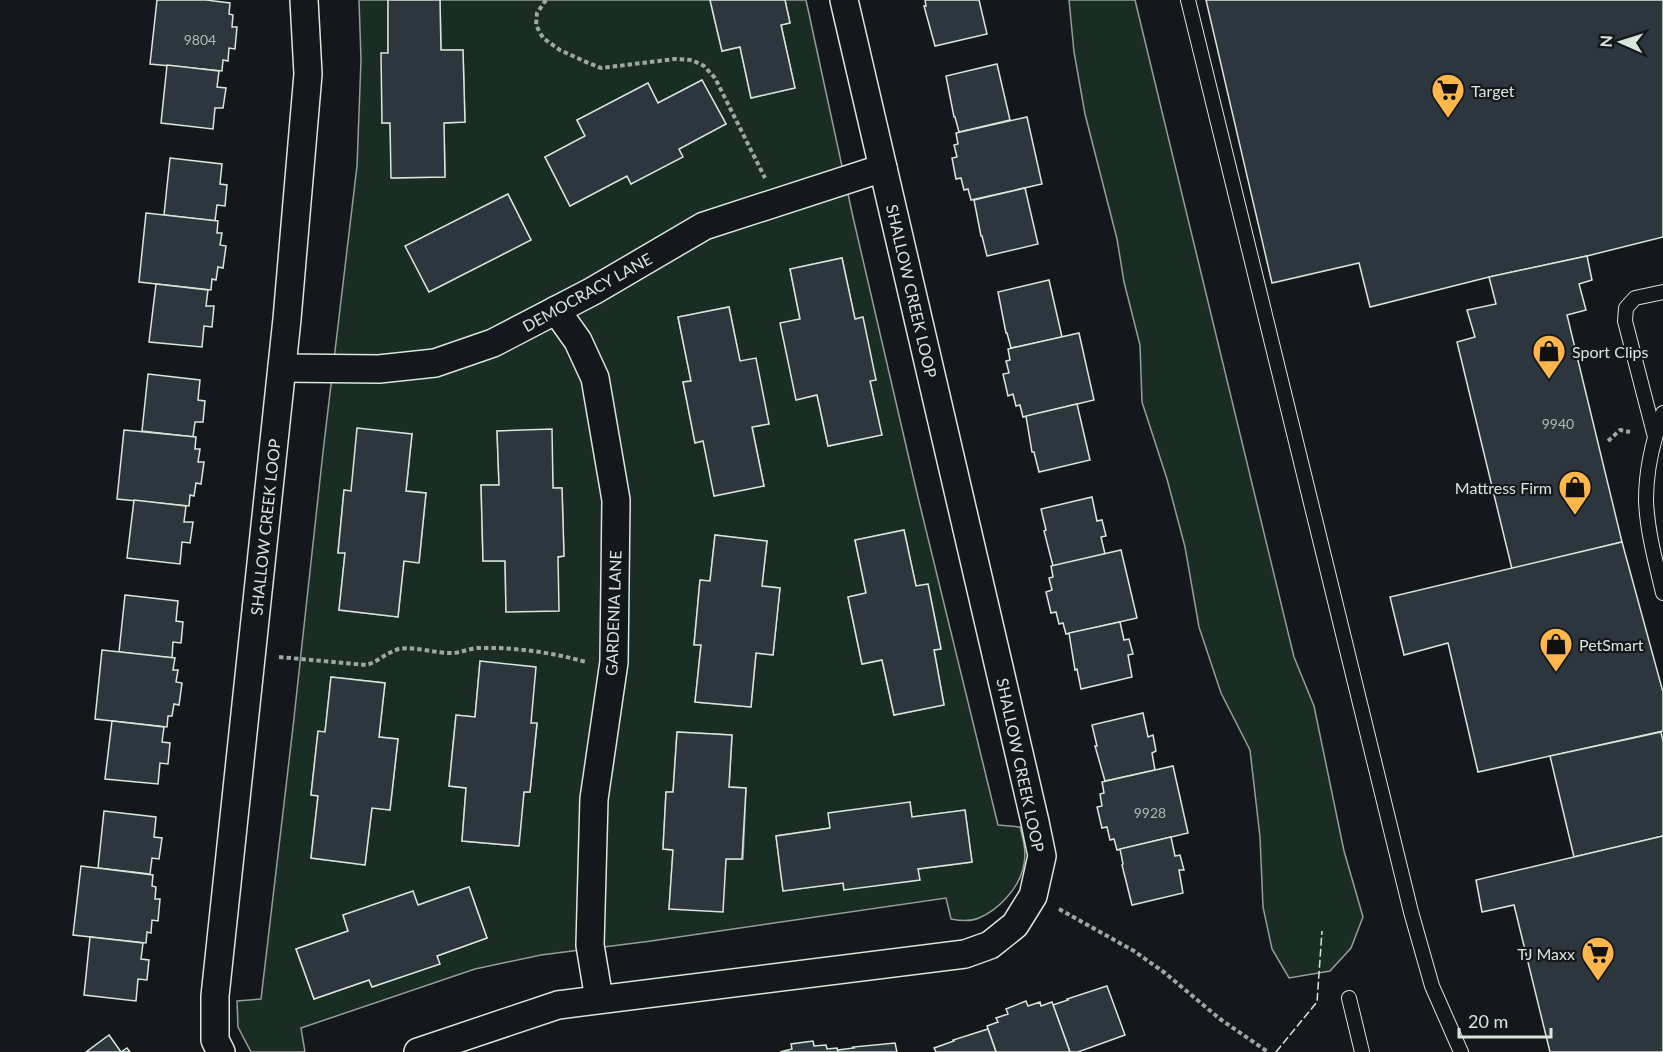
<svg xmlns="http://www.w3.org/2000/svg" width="1663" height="1052" font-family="Lato,sans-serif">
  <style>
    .green { fill: #1a2d24; stroke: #939e99; stroke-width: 1.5; fill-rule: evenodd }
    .building { fill: #2c363c; stroke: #d8e6dc; stroke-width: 1.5 }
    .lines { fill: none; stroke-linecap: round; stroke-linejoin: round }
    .service-casing { stroke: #d8e6dc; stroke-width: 16 }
    .minor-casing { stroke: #d8e6dc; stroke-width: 30 }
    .path { stroke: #9da8a2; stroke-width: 4; stroke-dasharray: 4.5 3; stroke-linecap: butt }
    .service { stroke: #14181c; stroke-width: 14 }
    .minor { stroke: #14181c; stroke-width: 27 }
    .fence { stroke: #d8e6dc; stroke-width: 1.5; stroke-dasharray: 8 3; stroke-linecap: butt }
    .labels { text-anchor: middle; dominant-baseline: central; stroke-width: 4.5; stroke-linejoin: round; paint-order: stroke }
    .number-label { font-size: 14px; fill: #adbab4 }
    .poi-label { font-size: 16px; fill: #d8e6dc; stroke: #14181c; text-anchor: start }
    .street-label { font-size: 16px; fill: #d8e6dc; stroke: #14181c }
  </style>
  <rect width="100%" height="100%" fill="#14181c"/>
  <!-- green -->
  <g class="green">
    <path d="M359,0H388V53L382,123H390L392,178L445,177L444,123L465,122L463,50H441L440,0H710L722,51L740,47L751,98L795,88L781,25L790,23L785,0H806L853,217L917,493L998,825L1020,827C1024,842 1027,854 1023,869C1018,889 998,910 979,918C970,922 961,921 951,919L946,898L651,941L541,955L475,969L301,1028L305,1052H251L238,1027L237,1001L261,999L293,727L323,452L357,166L361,60ZM702,80L726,124L679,149L631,184L627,176L570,206L545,157L585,136L577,120L648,83L658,103ZM508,194L531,240L429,292L406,246ZM842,258L855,319L876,380L870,381L881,435L828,446L817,395L797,399L781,323L800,319L790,269ZM729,307L740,361L769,424L752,427L764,486L703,441L695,442L683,382L691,381L678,317ZM551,430L553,488H562L564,556L558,557L506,611L505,561H483L481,485H499L497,431ZM412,434L406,491L426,493L419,562L404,561L398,617L339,610L345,553L338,552L344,490L351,491ZM904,530L916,586L928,584L941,648L934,650L944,705L894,715L882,660L862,664L848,597L866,593L855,540ZM715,535L767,541L762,586L780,588L773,655L756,653L751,707L695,702L701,645L694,644L700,580L710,581ZM480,662L531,723L537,724L530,792H524L518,846L462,841L466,788L449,786L456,715L475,717ZM331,677L385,683L379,737L398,739L390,810L372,808L365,865L311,858L318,796L311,794L318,732H325ZM677,732L732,735L729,787L746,788L743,859H726L669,909L673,850L663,849L666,792H673ZM910,802L912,817L965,810L972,862L918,869L844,890L843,883L783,891L776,836L830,828ZM469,887L487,938L437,956L439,963L372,987L369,980L314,999L296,949L348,931L343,915L418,905Z"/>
    <path d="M1069,0H1135L1294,657L1314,706L1344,851L1363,917L1351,948L1330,971L1289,978L1272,949L1263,907L1260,837L1250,750L1221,693L1199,627L1185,547L1167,479L1142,402L1140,345L1124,282L1117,239L1085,114L1074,52Z"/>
  </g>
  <!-- building -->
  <g class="building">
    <path d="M157,0H206L230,3L229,14L233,15L232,27H237L235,49L229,48L228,61L223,60L222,71L150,64Z"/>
    <path d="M388,0H440L441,50H463L465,122L444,123L445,177L391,178L390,123H382L381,53H388Z"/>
    <path d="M710,0H785L790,23L781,25L795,88L751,98L740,47L722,51Z"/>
    <path d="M925,0H979L987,34L935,46L924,6H926Z"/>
    <path d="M1206,0H1663V237L1587,256L1489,277L1370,307L1359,263L1272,283Z"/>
    <path d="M997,64L1010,120L959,132L955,117H954L946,76Z"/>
    <path d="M167,65L219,71L217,87L226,88L223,108H215L213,129L161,123Z"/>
    <path d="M702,80L726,124L679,149L683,157L631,184L627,176L570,206L545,157L585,136L577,120L648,83L658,103Z"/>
    <path d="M1027,117L1042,184L971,200L968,189L964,190L961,178L956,179L952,158L957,157L954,145L958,144L956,133Z"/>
    <path d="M170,158L222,164L220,184L227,185L225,206L217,205L215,221L164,215Z"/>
    <path d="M1025,188L1038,244L987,256L982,236H981L974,200Z"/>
    <path d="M508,194L531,240L429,292L405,246Z"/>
    <path d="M146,213L218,221L217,233H222L220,245L226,246L223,268L218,267L216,280L212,279L211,290L139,282Z"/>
    <path d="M1587,256L1592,280L1579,284L1586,310L1567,315L1622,542L1512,569L1457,342L1475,337L1467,310L1496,304L1489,277Z"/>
    <path d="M842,258L855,319L863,317L876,380L870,381L882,435L828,446L817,395L796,400L780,323L800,319L790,269Z"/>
    <path d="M1049,280L1062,337L1011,348L1007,333H1006L998,292Z"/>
    <path d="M156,284L208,290L206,306H214L212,327L204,326L202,347L149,342Z"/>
    <path d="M729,307L740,361L756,358L769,424L752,427L764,486L714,496L703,441L695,443L683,382L691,381L678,317Z"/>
    <path d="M1079,333L1094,400L1023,417L1020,405L1016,406L1013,394L1008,396L1003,374L1009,373L1006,361L1010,360L1008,349Z"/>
    <path d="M148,374L200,380L198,400L205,401L203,422H195L193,437L142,431Z"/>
    <path d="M1077,404L1090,460L1039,472L1034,452H1032L1026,416Z"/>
    <path d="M357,428L412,434L406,491L426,493L419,563L404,561L398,617L339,610L345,553H338L344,490L351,491Z"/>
    <path d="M552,429L553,488H562L564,556L558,557L559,611L506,612L505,561H483L481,485H499L497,431Z"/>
    <path d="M124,430L196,437L195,449H200L198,462H204L201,484L196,483L194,496L190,495L189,506L117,499Z"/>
    <path d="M1092,497L1097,521L1102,520L1106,536L1101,537L1105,554L1053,566L1044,531L1046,530L1041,509Z"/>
    <path d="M134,500L186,506L184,522H193L190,543L182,542L180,564L127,558Z"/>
    <path d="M904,530L916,586L928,584L941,649L934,650L944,705L894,715L882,660L862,664L848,597L866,593L855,540Z"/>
    <path d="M715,535L767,541L762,586L780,588L773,655L756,653L751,707L695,702L701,645H694L700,580L710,581Z"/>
    <path d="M1622,542L1663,692V731L1478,772L1448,643L1404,655L1390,597Z"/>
    <path d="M1121,550L1137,618L1066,634L1063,623L1059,624L1056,612L1051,613L1046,592L1052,590L1049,578L1053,577L1051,566Z"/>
    <path d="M125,595L178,601L176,621L183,622L181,643L173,642L172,658L119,652Z"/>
    <path d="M1120,622L1124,640L1129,639L1133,654L1128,655L1132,677L1081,689L1077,669L1075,670L1069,633Z"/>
    <path d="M102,650L175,658L173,670H178L176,682L182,683L179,705L174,704L172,716H168L167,727L95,719Z"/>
    <path d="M480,661L536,667L531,723H537L530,792H524L519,846L462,841L466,788L449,786L456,715L475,717Z"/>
    <path d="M331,677L385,683L379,737L398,739L390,810L372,808L365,865L311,858L318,796L311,795L318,731L325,732Z"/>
    <path d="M1143,713L1148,737L1153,735L1156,751L1152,753L1155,770L1105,781L1095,746H1097L1092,725Z"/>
    <path d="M112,721L164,727L162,742L170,743L168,764L160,763L158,784L105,779Z"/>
    <path d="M677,732L732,735L729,787L746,788L742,859H726L723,912L669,909L673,850L663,849L666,792H673Z"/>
    <path d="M1661,732L1663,741V836L1574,857L1550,756Z"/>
    <path d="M1173,766L1188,833L1117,850L1114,839L1110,840L1107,827L1102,828L1097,807L1102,806L1100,794L1104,793L1102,782Z"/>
    <path d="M910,802L912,817L965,810L972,862L918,869L920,880L844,890L843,883L783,891L776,836L830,828L828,813Z"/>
    <path d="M104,811L156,817L154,837L162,838L159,859L152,858L150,874L98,868Z"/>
    <path d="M1663,836V1052H1550L1514,905L1482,912L1476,880Z"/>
    <path d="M1171,837L1175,856L1180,855L1184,870H1179L1183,893L1132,905L1122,865L1123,864L1120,849Z"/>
    <path d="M81,866L153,875L152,886L156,887L155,899H160L158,921L152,920L151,933L147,932L146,943L73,935Z"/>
    <path d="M469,887L487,938L437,956L440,964L372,987L369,980L314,999L296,949L348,931L343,915L413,891L418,905Z"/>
    <path d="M90,937L143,943L141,959L149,960L147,980L138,979L136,1001L84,995Z"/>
    <path d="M1107,986L1125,1035L1078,1052H1070L1053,1005L1068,1000L1067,999Z"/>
    <path d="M1026,1001L1028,1006L1040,1002L1041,1006L1052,1002L1070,1052H996L987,1026L998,1022L996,1018L1008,1014L1006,1009Z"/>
    <path d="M988,1029L996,1052H936L934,1048L954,1041L953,1040Z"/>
    <path d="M109,1035L121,1052L127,1048L130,1052H86Z"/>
    <path d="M813,1041L814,1046L826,1045L827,1049L837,1048L838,1052H780L792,1049L791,1044Z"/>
    <path d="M895,1043L897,1052H838V1050L854,1048L853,1047Z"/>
  </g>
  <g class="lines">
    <!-- service casing -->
    <g class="service-casing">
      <g id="service">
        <path d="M1188,0L1411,912L1432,986L1461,1052"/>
        <path d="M1663,413C1653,440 1646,471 1646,500C1647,531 1656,563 1663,593"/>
        <path d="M1655,437L1625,321L1626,308L1635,298L1663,292"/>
        <path d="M1349,998L1362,1052"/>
      </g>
    </g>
    <!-- minor casing -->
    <g class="minor-casing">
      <g id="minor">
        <path d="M556,310L578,341L595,378L616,500L614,662L594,799L590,945L599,999"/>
        <path d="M282,368L379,369L435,363L493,343L593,291L704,226L883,168"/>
        <path d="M221,1052L215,1040V996L287,319L308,74L304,0"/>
        <path d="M418,1052L558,1005L965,954L990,945L1015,925L1033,896L1042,856L1035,822L844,0"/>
      </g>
    </g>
    <!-- path -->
    <g class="path">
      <path d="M546,0L537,13L536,25L543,38L560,50L584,61L601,68L675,59L692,60L704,66L715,78L765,178"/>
      <path d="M1608,441L1620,430L1630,432"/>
      <path d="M279,657L366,665C378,662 387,652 399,649C416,646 436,654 454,653C462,652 469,649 477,648C513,647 551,652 586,662"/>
      <path d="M1059,909L1134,951L1165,973L1220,1019L1268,1052"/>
    </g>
    <!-- service -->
    <use href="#service" class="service"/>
    <!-- minor -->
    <use href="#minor" class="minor"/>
    <!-- fence -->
    <path class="fence" d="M1276,1052L1317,1002L1322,931"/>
  </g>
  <!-- icons -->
  <defs>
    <g id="supermarket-pin" transform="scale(1.725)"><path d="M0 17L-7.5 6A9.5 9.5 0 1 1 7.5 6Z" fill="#ffb74d" stroke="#14181c"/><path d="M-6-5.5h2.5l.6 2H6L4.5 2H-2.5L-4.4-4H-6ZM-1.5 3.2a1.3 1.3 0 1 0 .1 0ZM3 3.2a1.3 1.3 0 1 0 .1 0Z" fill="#111"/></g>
    <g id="shop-pin" transform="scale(1.725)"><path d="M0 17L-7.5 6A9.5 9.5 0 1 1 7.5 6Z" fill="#ffb74d" stroke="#14181c"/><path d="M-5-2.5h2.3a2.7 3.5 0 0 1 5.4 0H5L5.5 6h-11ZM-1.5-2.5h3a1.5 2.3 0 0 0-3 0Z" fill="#111"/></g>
  </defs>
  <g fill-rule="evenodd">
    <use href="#supermarket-pin" x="1448" y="90"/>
    <use href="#shop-pin" x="1549" y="351"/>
    <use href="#shop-pin" x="1575" y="487"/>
    <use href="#shop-pin" x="1556" y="644"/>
    <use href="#supermarket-pin" x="1598" y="953"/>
  </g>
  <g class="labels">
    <!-- number labels -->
    <g class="number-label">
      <text x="200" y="39">9804</text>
      <text x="1558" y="423">9940</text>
      <text x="1150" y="812">9928</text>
    </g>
    <!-- poi labels -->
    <g class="poi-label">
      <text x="1471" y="90">Target</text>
      <text x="1572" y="351">Sport Clips</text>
      <text x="1552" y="487" text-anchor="end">Mattress Firm</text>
      <text x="1579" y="644">PetSmart</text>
      <text x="1575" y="953" text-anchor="end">TJ Maxx</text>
    </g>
    <!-- street labels -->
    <g class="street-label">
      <text transform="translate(912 291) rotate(77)">SHALLOW CREEK LOOP</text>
      <text transform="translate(587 292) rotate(-29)">DEMOCRACY LANE</text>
      <text transform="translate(265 527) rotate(-84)">SHALLOW CREEK LOOP</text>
      <text transform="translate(613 613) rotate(-88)">GARDENIA LANE</text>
      <text transform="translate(1021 765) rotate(78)">SHALLOW CREEK LOOP</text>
    </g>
  </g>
  <!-- north arrow -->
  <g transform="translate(1621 42) rotate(273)" stroke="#14181c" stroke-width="4.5" paint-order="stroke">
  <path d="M0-4.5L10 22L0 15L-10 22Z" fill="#d8e6dc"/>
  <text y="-9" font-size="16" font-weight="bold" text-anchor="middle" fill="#d8e6dc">N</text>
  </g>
  <!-- scale -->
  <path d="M1459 1028v9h92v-9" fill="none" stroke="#d8e6dc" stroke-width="3"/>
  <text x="1468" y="1028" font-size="18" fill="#d8e6dc" stroke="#14181c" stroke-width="4.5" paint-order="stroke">20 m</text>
</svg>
